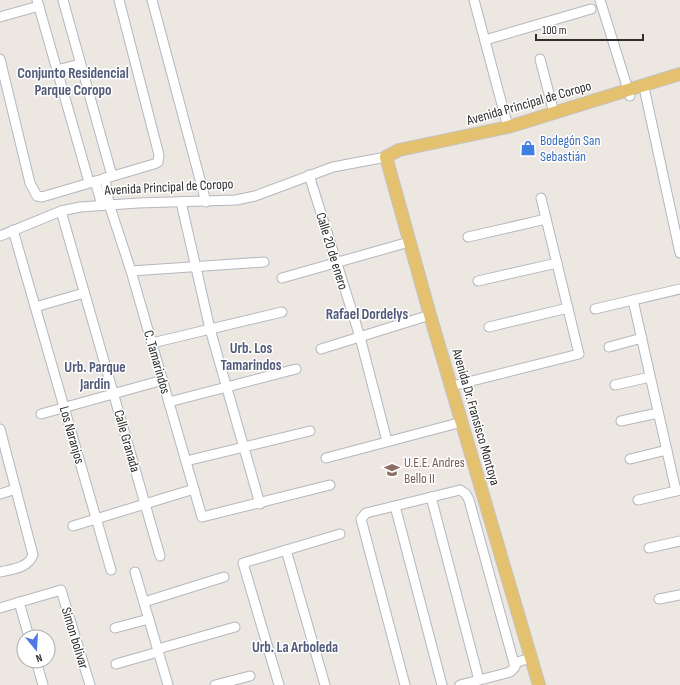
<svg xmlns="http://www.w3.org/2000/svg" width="680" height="685" font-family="'Sofia Sans Condensed',sans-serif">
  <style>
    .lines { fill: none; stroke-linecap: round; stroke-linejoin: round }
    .minor-casing { stroke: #b4b7bf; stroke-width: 11 }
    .major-casing { stroke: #c4c4c4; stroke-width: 14 }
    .minor { stroke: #fff; stroke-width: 9 }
    .major { stroke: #e3c16f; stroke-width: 12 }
    .labels { text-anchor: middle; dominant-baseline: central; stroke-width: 3; stroke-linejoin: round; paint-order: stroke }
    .street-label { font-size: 14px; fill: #2d2d2d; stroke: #fff }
    .shop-label { font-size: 14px; fill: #366cbe; stroke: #fff; text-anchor: start }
    .education-label { font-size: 14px; fill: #785e54; stroke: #fff; text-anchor: start }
    .neighbourhood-label { font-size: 15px; font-weight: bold; fill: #515b7a; stroke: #fff }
  </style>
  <rect width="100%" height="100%" fill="#ede7e1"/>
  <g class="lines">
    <!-- minor casing -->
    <g class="minor-casing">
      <g id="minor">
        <path d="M37,0L89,182"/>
        <path d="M63,0L112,176"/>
        <path d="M152,0L206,202"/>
        <path d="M474,0L508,127"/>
        <path d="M600,0L630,96"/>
        <path d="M0,17L39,6"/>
        <path d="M485,40L591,9"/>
        <path d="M0,59L30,183L37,196L42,197L154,164L158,162L159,155L119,0"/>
        <path d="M540,59L554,113"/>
        <path d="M57,70L80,64"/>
        <path d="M645,92L680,253"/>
        <path d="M309,175L360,337L387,441"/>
        <path d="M105,178L109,204L131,271L202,517L330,485"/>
        <path d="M95,181L102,205"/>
        <path d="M181,202L210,329L260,504"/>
        <path d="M61,211L160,556"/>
        <path d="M13,230L111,570"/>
        <path d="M0,236L61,211L80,207L138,203L236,200L255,196L333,167L386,157"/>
        <path d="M468,237L546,219"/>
        <path d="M131,271L264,262"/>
        <path d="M282,278L409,242"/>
        <path d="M478,281L557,263"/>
        <path d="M633,300L676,491"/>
        <path d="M35,307L84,293"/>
        <path d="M595,309L680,289"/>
        <path d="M489,327L568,308"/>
        <path d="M152,343L282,312"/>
        <path d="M609,347L642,338"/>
        <path d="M321,349L430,315"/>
        <path d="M615,385L650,377"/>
        <path d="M452,386L579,354L541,198"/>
        <path d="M169,402L296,369"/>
        <path d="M41,414L163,380"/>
        <path d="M621,421L658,413"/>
        <path d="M0,429L33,555C28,568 13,569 0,572"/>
        <path d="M326,458L462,422"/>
        <path d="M630,459L667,450"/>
        <path d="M186,461L310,431"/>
        <path d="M0,494L16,489"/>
        <path d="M431,497L479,680"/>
        <path d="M638,500L680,490"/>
        <path d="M395,506L442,685"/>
        <path d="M73,526L194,489"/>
        <path d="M649,548L680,541"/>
        <path d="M286,550L325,685"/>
        <path d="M135,572L168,685"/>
        <path d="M659,599L680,595"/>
        <path d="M19,602L29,637"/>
        <path d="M144,602L224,577"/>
        <path d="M0,608L61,590L90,685"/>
        <path d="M115,628L149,619"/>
        <path d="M158,649L235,627"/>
        <path d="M36,661L43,685"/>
        <path d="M514,663L531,658"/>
        <path d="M116,664L158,652"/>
        <path d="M215,685L250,676"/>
        <path d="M279,685L243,563L340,534"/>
        <path d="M405,685L361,519L366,513L460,490L466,494L469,500L515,667L510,672L460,685"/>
      </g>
    </g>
    <!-- major casing -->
    <g class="major-casing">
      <g id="major">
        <path d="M386,157L430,315L539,685"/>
        <path d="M386,157L399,150L508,127L680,74"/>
      </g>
    </g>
    <!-- minor -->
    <use href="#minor" class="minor"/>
    <!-- major -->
    <use href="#major" class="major"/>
  </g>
  <!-- icons -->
  <defs>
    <g id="shop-bare" transform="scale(1.2)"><path d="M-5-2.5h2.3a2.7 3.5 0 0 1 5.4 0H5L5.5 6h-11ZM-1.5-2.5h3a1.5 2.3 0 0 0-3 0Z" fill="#3f7fe0" stroke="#fff" stroke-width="2.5" paint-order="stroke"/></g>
    <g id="school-bare" transform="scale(1.2)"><path d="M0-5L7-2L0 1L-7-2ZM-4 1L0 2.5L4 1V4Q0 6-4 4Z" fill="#8d6e63" stroke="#fff" stroke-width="2.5" paint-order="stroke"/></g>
  </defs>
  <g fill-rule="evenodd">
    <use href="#shop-bare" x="528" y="148"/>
    <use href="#school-bare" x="392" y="470"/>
  </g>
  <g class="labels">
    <!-- street labels -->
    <g class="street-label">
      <text transform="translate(529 103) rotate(-16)">Avenida Principal de Coropo</text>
      <text transform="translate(169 187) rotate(-3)">Avenida Principal de Coropo</text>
      <text transform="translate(332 251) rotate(73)">Calle 20 de enero</text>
      <text transform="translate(157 362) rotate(74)">C. Tamarindos</text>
      <text transform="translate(476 417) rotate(74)">Avenida Dr. Fransisco Montoya</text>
      <text transform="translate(72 435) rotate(74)">Los Naranjos</text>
      <text transform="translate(127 441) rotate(74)">Calle Granada</text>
      <text transform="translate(75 638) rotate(73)">Simon bolivar</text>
    </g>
    <!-- shop labels -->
    <g class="shop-label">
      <text x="540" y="140">Bodegón San<tspan x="540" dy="16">Sebastián</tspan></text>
    </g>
    <!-- education labels -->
    <g class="education-label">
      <text x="404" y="462">U.E.E. Andres<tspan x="404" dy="16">Bello II</tspan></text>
    </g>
    <!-- neighbourhood labels -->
    <g class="neighbourhood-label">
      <text x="73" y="73">Conjunto Residencial<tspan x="73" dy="17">Parque Coropo</tspan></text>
      <text x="367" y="314">Rafael Dordelys</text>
      <text x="251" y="348">Urb. Los<tspan x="251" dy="17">Tamarindos</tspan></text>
      <text x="95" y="367">Urb. Parque<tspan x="95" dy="17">Jardin</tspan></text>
      <text x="295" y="647">Urb. La Arboleda</text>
    </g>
  </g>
  <!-- north arrow -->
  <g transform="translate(36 649) rotate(162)"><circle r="19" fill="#ffffff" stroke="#ababab"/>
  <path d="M0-3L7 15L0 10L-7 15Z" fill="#5278e8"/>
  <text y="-6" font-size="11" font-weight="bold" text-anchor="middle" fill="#2d2d2d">N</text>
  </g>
  <!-- scale -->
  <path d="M536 34v6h107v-6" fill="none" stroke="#2d2d2d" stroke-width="2"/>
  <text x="542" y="34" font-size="12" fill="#2d2d2d" stroke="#ffffff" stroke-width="3" paint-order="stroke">100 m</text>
</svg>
